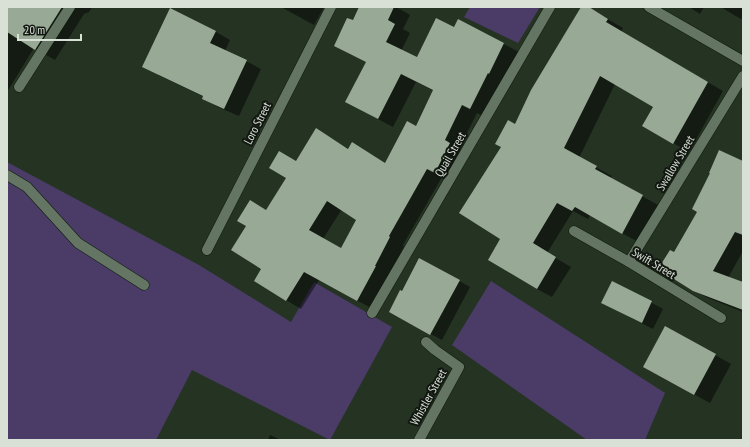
<svg xmlns="http://www.w3.org/2000/svg" width="750" height="447" font-family="'PT Sans Narrow',sans-serif">
  <style>
    .green { fill: #4a3c66 }
    .shadow { fill: #0007; fill-rule: evenodd }
    .building { fill: #98a996; fill-rule: evenodd }
    .lines { fill: none; stroke-linecap: round; stroke-linejoin: round }
    .minor-casing { stroke: #0d1a0c; stroke-width: 11 }
    .minor { stroke: #657563; stroke-width: 10 }
    .labels { text-anchor: middle; dominant-baseline: central; stroke-width: 4; stroke-linejoin: round; paint-order: stroke }
    .street-label { font-size: 12px; fill: #d9e1d7; stroke: #121811 }
  </style>
  <rect width="100%" height="100%" fill="#253323"/>
  <!-- green -->
  <g class="green">
    <path d="M470,7H540L518,43L464,17Z"/>
    <path d="M7,162L199,265L291,322L314,282L392,327L330,440L192,370L156,440H7Z"/>
    <path d="M491,281L665,393L645,440H587L452,345Z"/>
  </g>
  <!-- shadow -->
  <g class="shadow">
    <path d="M7,7H92L89,12L84,14L55,60L34,48L7,92Z"/>
    <path d="M281,7H324L314,25Z"/>
    <path d="M360,7H396L410,15L403,29L410,33L401,51L417,59L454,28L458,20L519,52L485,117L477,113L459,149L464,152L450,181L442,177L403,245L404,246L373,309L319,280L301,309L286,300L263,269L267,211L317,130L349,149L386,164L416,127L434,91L416,82L393,127L361,110L367,62L350,54L335,46L353,22ZM342,209L357,219L342,249L323,239Z"/>
    <path d="M583,7H587L623,28L621,32L723,91L689,152L643,126L654,107L615,84L579,158L612,176L610,178L658,205L638,242L590,215L588,219L573,211L547,253L571,267L552,297L537,289L502,239L515,125Z"/>
    <path d="M689,7H704L700,14Z"/>
    <path d="M721,7H743V20L734,15Z"/>
    <path d="M171,10L216,32L230,40L225,51L246,61L261,69L239,116L218,107L203,98L204,97L158,75Z"/>
    <path d="M743,162V251L728,278L743,284V312L708,298L693,290L674,254Z"/>
    <path d="M420,259L470,287L442,340L401,318L402,292Z"/>
    <path d="M613,282L663,309L653,329L614,309Z"/>
    <path d="M715,355L731,364L710,403L644,367Z"/>
    <path d="M270,435L281,440H268Z"/>
  </g>
  <!-- building -->
  <g class="building">
    <path d="M7,7H62L35,50L7,32Z"/>
    <path d="M359,7H394L388,20L395,24L386,42L417,57L436,18L454,27L458,19L504,43L489,74L488,73L470,109L462,105L445,140L450,143L435,173L427,169L389,236L390,237L375,266H376L357,301L304,272L286,301L254,281L261,269L231,250L246,226L237,221L250,200L266,210L286,178L269,168L279,151L296,161L316,128L348,149L352,142L385,163L407,121L416,126L433,90L401,74L378,119L345,102L366,62L334,46L347,18L353,20ZM327,201L356,220L341,248L309,230Z"/>
    <path d="M581,7H589L608,19L606,22L708,82L673,144L642,126L653,107L600,76L564,148L597,166L595,169L643,195L622,234L575,207L572,211L557,203L533,243L556,257L537,289L488,260L500,239L459,213L501,147L495,144L508,120L515,124L531,90Z"/>
    <path d="M170,8L216,31L210,43L247,60L224,109L202,99L203,96L142,67Z"/>
    <path d="M719,150L743,161V235L735,232L713,271L743,282V310L693,291L658,269L670,250L674,252L697,212L692,209L710,173H709Z"/>
    <path d="M419,258L460,280L430,335L389,312L400,290L402,291Z"/>
    <path d="M612,281L652,301L642,323L601,303Z"/>
    <path d="M665,326L716,354L694,395L643,367Z"/>
  </g>
  <g class="lines">
    <!-- minor casing -->
    <g class="minor-casing">
      <g id="minor">
        <path d="M649,7L743,61"/>
        <path d="M19,87L70,7"/>
        <path d="M7,175L27,187L78,243L144,285"/>
        <path d="M574,231L629,262L721,318"/>
        <path d="M207,250L331,7"/>
        <path d="M629,262L743,76"/>
        <path d="M372,313L550,7"/>
        <path d="M419,440L459,367L435,350L426,342"/>
      </g>
    </g>
    <!-- minor -->
    <use href="#minor" class="minor"/>
  </g>
  <g class="labels">
    <!-- street labels -->
    <g class="street-label">
      <text transform="translate(257 123) rotate(-63)">Loro Street</text>
      <text transform="translate(450 154) rotate(-60)">Quail Street</text>
      <text transform="translate(675 163) rotate(-59)">Swallow Street</text>
      <text transform="translate(654 263) rotate(31)">Swift Street</text>
      <text transform="translate(428 397) rotate(-61)">Whistler Street</text>
    </g>
  </g>
  <!-- border -->
  <rect width="750" height="447" fill="none" stroke="#d9e1d7" stroke-width="16"/>
  <!-- scale -->
  <path d="M18 34v6h63v-6" fill="none" stroke="#d9e1d7" stroke-width="2"/>
  <text x="24" y="34" font-size="12" fill="#d9e1d7" stroke="#121811" stroke-width="3" paint-order="stroke">20 m</text>
</svg>
